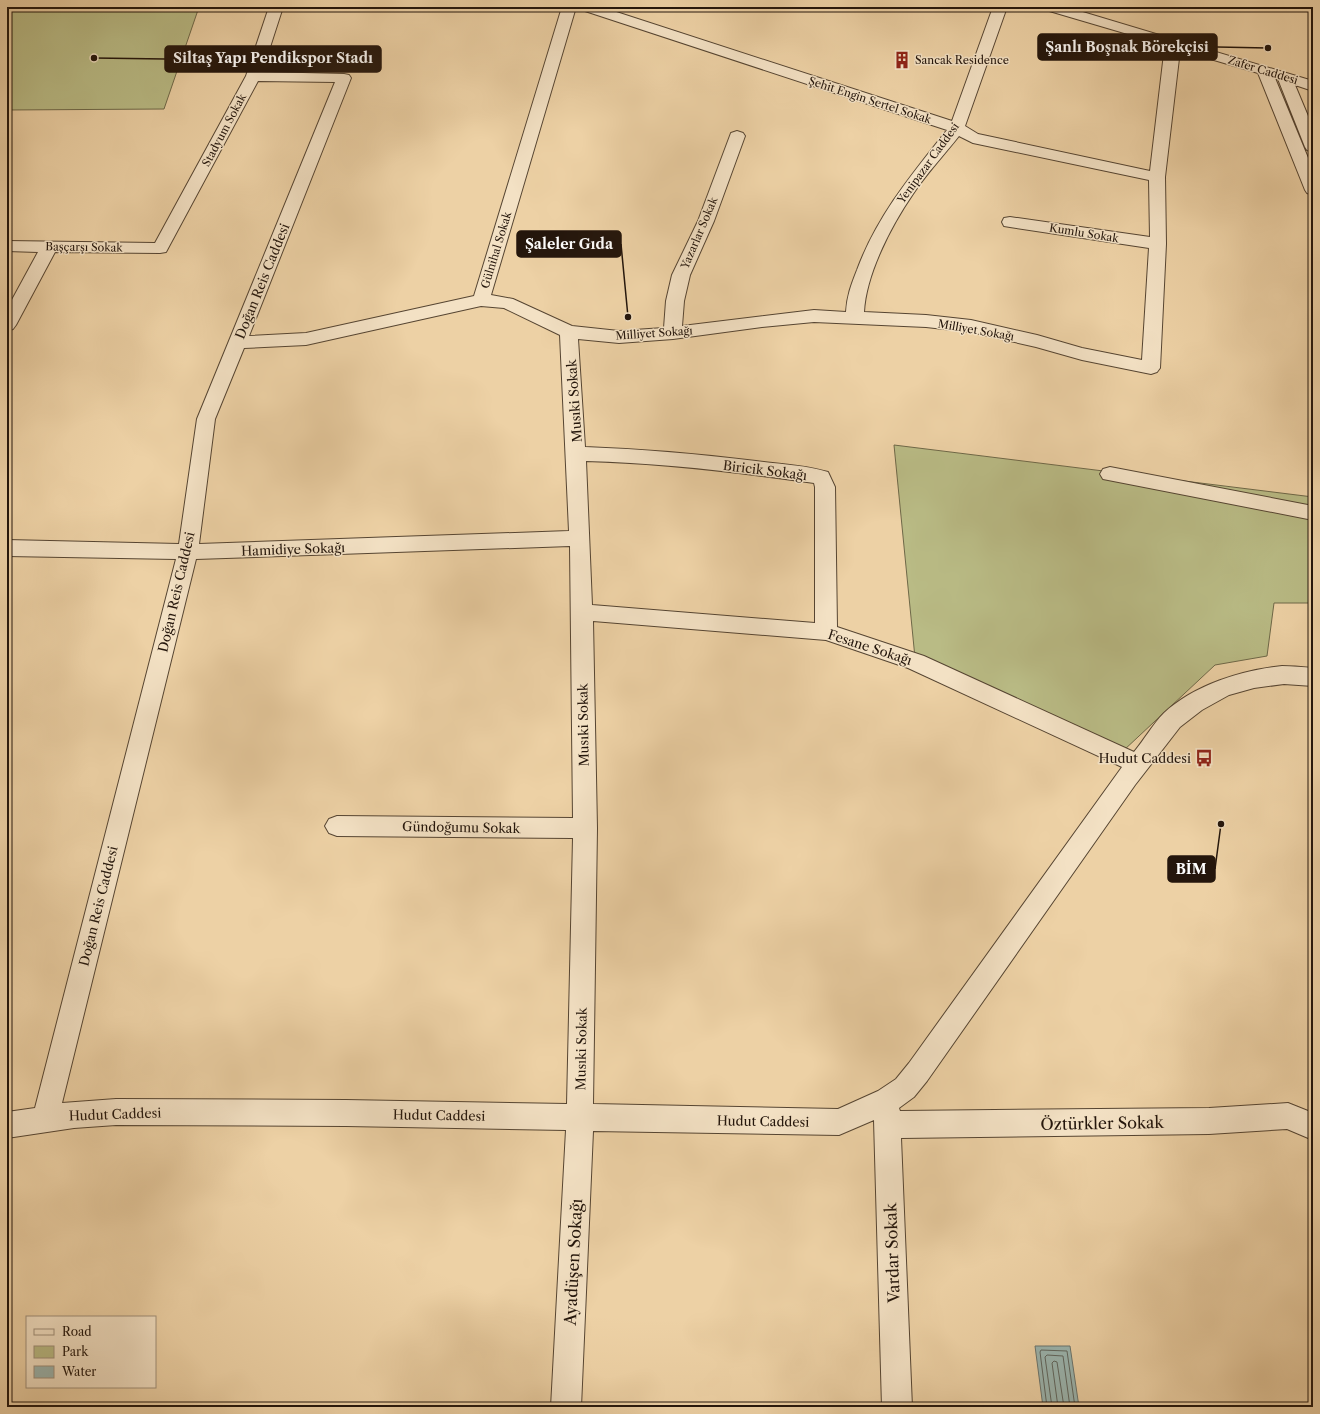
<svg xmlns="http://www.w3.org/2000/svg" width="1320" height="1414" font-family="'Libre Caslon Text',serif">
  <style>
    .green { fill: #b9bb85; stroke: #6e6848 }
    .water { fill: #9bb5af; stroke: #6b756e }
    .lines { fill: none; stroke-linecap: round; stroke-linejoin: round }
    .shore { stroke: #60665e; stroke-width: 1 }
    .minor-casing { stroke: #564532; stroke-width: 2 }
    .minor { fill: #f3e1c4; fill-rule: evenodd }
    .labels { text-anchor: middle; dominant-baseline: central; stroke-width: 3; stroke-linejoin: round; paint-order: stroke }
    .far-poi-label { font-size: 11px; fill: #24160c; stroke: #f3e1c4; text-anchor: start }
    .far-street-label { font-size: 11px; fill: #24160c; stroke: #f3e1c4 }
    .street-label { font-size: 13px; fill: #24160c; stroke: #f3e1c4 }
    .poi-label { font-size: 13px; fill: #24160c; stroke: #f3e1c4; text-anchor: end }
    .near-street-label { font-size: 16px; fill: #24160c; stroke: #f3e1c4 }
    .leader { fill: none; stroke: #24160c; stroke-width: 1.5 }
    .callout-dot { fill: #24160c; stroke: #f3e1c4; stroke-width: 1.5 }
    .callout { fill: #24160c; stroke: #24160c; stroke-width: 1.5 }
    .callout-label { font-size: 14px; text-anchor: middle; font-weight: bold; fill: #fff }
  </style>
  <rect width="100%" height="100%" fill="#edd1a5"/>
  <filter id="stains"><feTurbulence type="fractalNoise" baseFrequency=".005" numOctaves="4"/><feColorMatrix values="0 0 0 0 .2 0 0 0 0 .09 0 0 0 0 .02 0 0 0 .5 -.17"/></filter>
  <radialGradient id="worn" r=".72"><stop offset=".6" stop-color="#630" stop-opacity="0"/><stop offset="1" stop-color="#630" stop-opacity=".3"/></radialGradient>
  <!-- green -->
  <g class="green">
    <path d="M7,7H199L164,109L7,110Z"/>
    <path d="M894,445L1313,497V603H1274L1267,656L1215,665L1123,751L916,668Z"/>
  </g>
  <!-- water -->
  <path class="water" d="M1035,1346H1070L1079,1407H1043Z"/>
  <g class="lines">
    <!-- shore -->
    <g class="shore">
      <path d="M1047,1407L1040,1352L1041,1350L1067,1351L1075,1407"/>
      <path d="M1052,1407L1045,1357L1047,1355L1063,1356L1070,1407"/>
      <path d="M1058,1407L1052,1363L1054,1361L1057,1362L1064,1407"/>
    </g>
    <!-- minor casing -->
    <g class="minor-casing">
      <g id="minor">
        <path d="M269,7H283L262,72L344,74L349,75L351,78L249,336L306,333L474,296L562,7H576L491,295L513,299L572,326L619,331L664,328L666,301L672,275L698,221L731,133L737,131L743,133L745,136L714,221L690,275L684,301L682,326L814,310L846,312C847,296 851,285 857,270C877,216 912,174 947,130L582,10L580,7H601L952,121L993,7H1007L965,126L978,134L1150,171L1165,45L1046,10L1044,7H1066L1313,81V91L1295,85L1313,128V152L1307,150L1305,147L1278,79L1275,78L1313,170V195L1307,193L1305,190L1258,73L1180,50L1165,177L1166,244L1160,368L1157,372L1151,374L1082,360L1036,347L971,332L926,327L814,322L762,327L673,339L619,343L578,339L585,447C642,449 699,454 756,461C779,464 805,465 828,472L835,487L837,627L924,656L1134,752C1144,740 1153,724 1164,713C1194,685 1242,670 1282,666C1292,666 1303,667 1313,668V686L1284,684L1254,688L1229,695L1202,710L1180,727L1135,785L927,1081L914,1097L899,1108L900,1111L1209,1108L1288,1103L1313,1113V1140L1287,1129L1209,1134L901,1138L912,1407H882L874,1120L839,1135L593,1131L581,1407H551L566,1130L346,1126L116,1125L74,1128L7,1138V1112L35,1108L176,559L7,556V540L179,544L197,419L335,82L258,81L166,252L160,253L55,252L16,325L13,329L7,331V309L38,252L7,251V241L155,243L246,76ZM959,136L973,143L1149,180L1150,237L1010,217L1004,218L1002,222L1004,226L1010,227L1149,248L1142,360L1082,348L1037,335L971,320L926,315L864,312C866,274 891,226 913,194C926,174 944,155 959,136ZM481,306L504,308L560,335L569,531L199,544L215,419L244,348L306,345ZM586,461C662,463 738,472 814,483L815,487V623L592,605ZM570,546L573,818L337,816L329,819L325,826L329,833L337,836L573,838L567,1104L346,1100L116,1099L62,1103L196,559ZM593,621L826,640L908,668L1122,767L909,1063L896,1079L878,1091L838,1109L593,1104L597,828Z"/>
        <path d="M1110,467L1313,506V520L1103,479L1100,474L1103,469Z"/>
      </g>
    </g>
    <!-- minor -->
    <use href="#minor" class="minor"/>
  </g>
  <!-- icons -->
  <defs>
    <g id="building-bare" transform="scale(1.38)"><path d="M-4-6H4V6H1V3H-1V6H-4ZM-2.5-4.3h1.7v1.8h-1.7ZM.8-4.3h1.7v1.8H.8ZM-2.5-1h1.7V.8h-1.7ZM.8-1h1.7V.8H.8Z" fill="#8f2418" stroke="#f3e1c4" stroke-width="2.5" paint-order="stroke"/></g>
    <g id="bus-bare" transform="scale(1.38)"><path d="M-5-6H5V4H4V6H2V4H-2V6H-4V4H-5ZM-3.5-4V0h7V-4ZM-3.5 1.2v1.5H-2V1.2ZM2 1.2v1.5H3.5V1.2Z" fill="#8f2418" stroke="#f3e1c4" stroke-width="2.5" paint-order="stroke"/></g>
  </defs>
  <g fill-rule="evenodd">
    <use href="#building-bare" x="902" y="60"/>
    <use href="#bus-bare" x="1204" y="758"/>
  </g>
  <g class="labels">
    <!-- far-poi labels -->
    <g class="far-poi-label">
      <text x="915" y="60">Sancak Residence</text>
    </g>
    <!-- far-street labels -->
    <g class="far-street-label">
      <text transform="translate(1263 70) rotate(17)">Zafer Caddesi</text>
      <text transform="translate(870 100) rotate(18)">Şehit Engin Sertel Sokak</text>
      <text transform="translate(224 130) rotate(-62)">Stadyum Sokak</text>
      <text transform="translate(928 163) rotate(-54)">Yenipazar Caddesi</text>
      <text transform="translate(699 233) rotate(-67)">Yazarlar Sokak</text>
      <text transform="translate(1084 233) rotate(9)">Kumlu Sokak</text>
      <text transform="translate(84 247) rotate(1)">Başçarşı Sokak</text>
      <text transform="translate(496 250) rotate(-73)">Gülnihal Sokak</text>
      <text transform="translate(976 330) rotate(10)">Milliyet Sokağı</text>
      <text transform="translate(654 333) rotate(-4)">Milliyet Sokağı</text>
    </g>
    <!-- street labels -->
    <g class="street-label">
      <text transform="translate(262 281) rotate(-68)">Doğan Reis Caddesi</text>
      <text transform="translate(574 401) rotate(-94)">Musıki Sokak</text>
      <text transform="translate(765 470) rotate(7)">Biricik Sokağı</text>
      <text transform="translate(293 549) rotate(-2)">Hamidiye Sokağı</text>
      <text transform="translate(176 592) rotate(-77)">Doğan Reis Caddesi</text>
      <text transform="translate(870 647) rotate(18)">Fesane Sokağı</text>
      <text transform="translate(583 725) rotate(-91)">Musıki Sokak</text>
      <text transform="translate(461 827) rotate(1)">Gündoğumu Sokak</text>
      <text transform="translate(98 906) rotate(-76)">Doğan Reis Caddesi</text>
      <text transform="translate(581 1049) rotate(-89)">Musıki Sokak</text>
      <text transform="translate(115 1114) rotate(-2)">Hudut Caddesi</text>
      <text transform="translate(439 1115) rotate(1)">Hudut Caddesi</text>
      <text transform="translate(763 1121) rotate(1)">Hudut Caddesi</text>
    </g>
    <!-- poi labels -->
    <g class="poi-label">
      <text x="1191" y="758">Hudut Caddesi</text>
    </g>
    <!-- near-street labels -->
    <g class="near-street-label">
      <text transform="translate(1102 1123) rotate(-1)">Öztürkler Sokak</text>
      <text transform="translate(892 1253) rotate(-92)">Vardar Sokak</text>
      <text transform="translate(573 1262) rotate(-87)">Ayadüşen Sokağı</text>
    </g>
  </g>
  <!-- callouts -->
  <path class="leader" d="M1268 48L1217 47M94 58L165 59M628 317L621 244M1221 824L1215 869"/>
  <g class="callout-dot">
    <circle cx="1268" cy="48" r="4"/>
    <circle cx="94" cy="58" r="4"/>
    <circle cx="628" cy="317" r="4"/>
    <circle cx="1221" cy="824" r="4"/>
  </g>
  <g class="callout">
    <rect x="1038" y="34" width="179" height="26" rx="4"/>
    <rect x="165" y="46" width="216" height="26" rx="4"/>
    <rect x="517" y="231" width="104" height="26" rx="4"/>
    <rect x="1168" y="856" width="47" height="26" rx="4"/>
  </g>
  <g class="callout-label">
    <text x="1127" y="52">Şanlı Boşnak Börekçisi</text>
    <text x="273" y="63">Siltaş Yapı Pendikspor Stadı</text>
    <text x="569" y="249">Şaleler Gıda</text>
    <text x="1191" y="874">BİM</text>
  </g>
  <!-- margin -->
  <rect width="1320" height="1414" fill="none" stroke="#edd1a5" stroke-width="24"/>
  <rect x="8" y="8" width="1304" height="1398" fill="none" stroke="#24160c" stroke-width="2"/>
  <rect x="12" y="12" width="1296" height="1390" fill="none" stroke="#24160c"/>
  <!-- legend -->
  <rect x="26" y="1316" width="130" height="72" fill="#f3e1c4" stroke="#a0907a"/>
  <rect x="34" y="1329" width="20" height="6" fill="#f3e1c4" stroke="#a0907a"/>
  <text x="62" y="1336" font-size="12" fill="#24160c">Road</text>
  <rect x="34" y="1346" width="20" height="12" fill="#b9bb85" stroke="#a0907a"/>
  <text x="62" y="1356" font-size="12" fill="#24160c">Park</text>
  <rect x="34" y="1366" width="20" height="12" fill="#9bb5af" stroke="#a0907a"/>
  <text x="62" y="1376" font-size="12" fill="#24160c">Water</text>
  <rect width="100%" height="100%" filter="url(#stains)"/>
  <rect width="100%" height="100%" fill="url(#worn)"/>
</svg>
